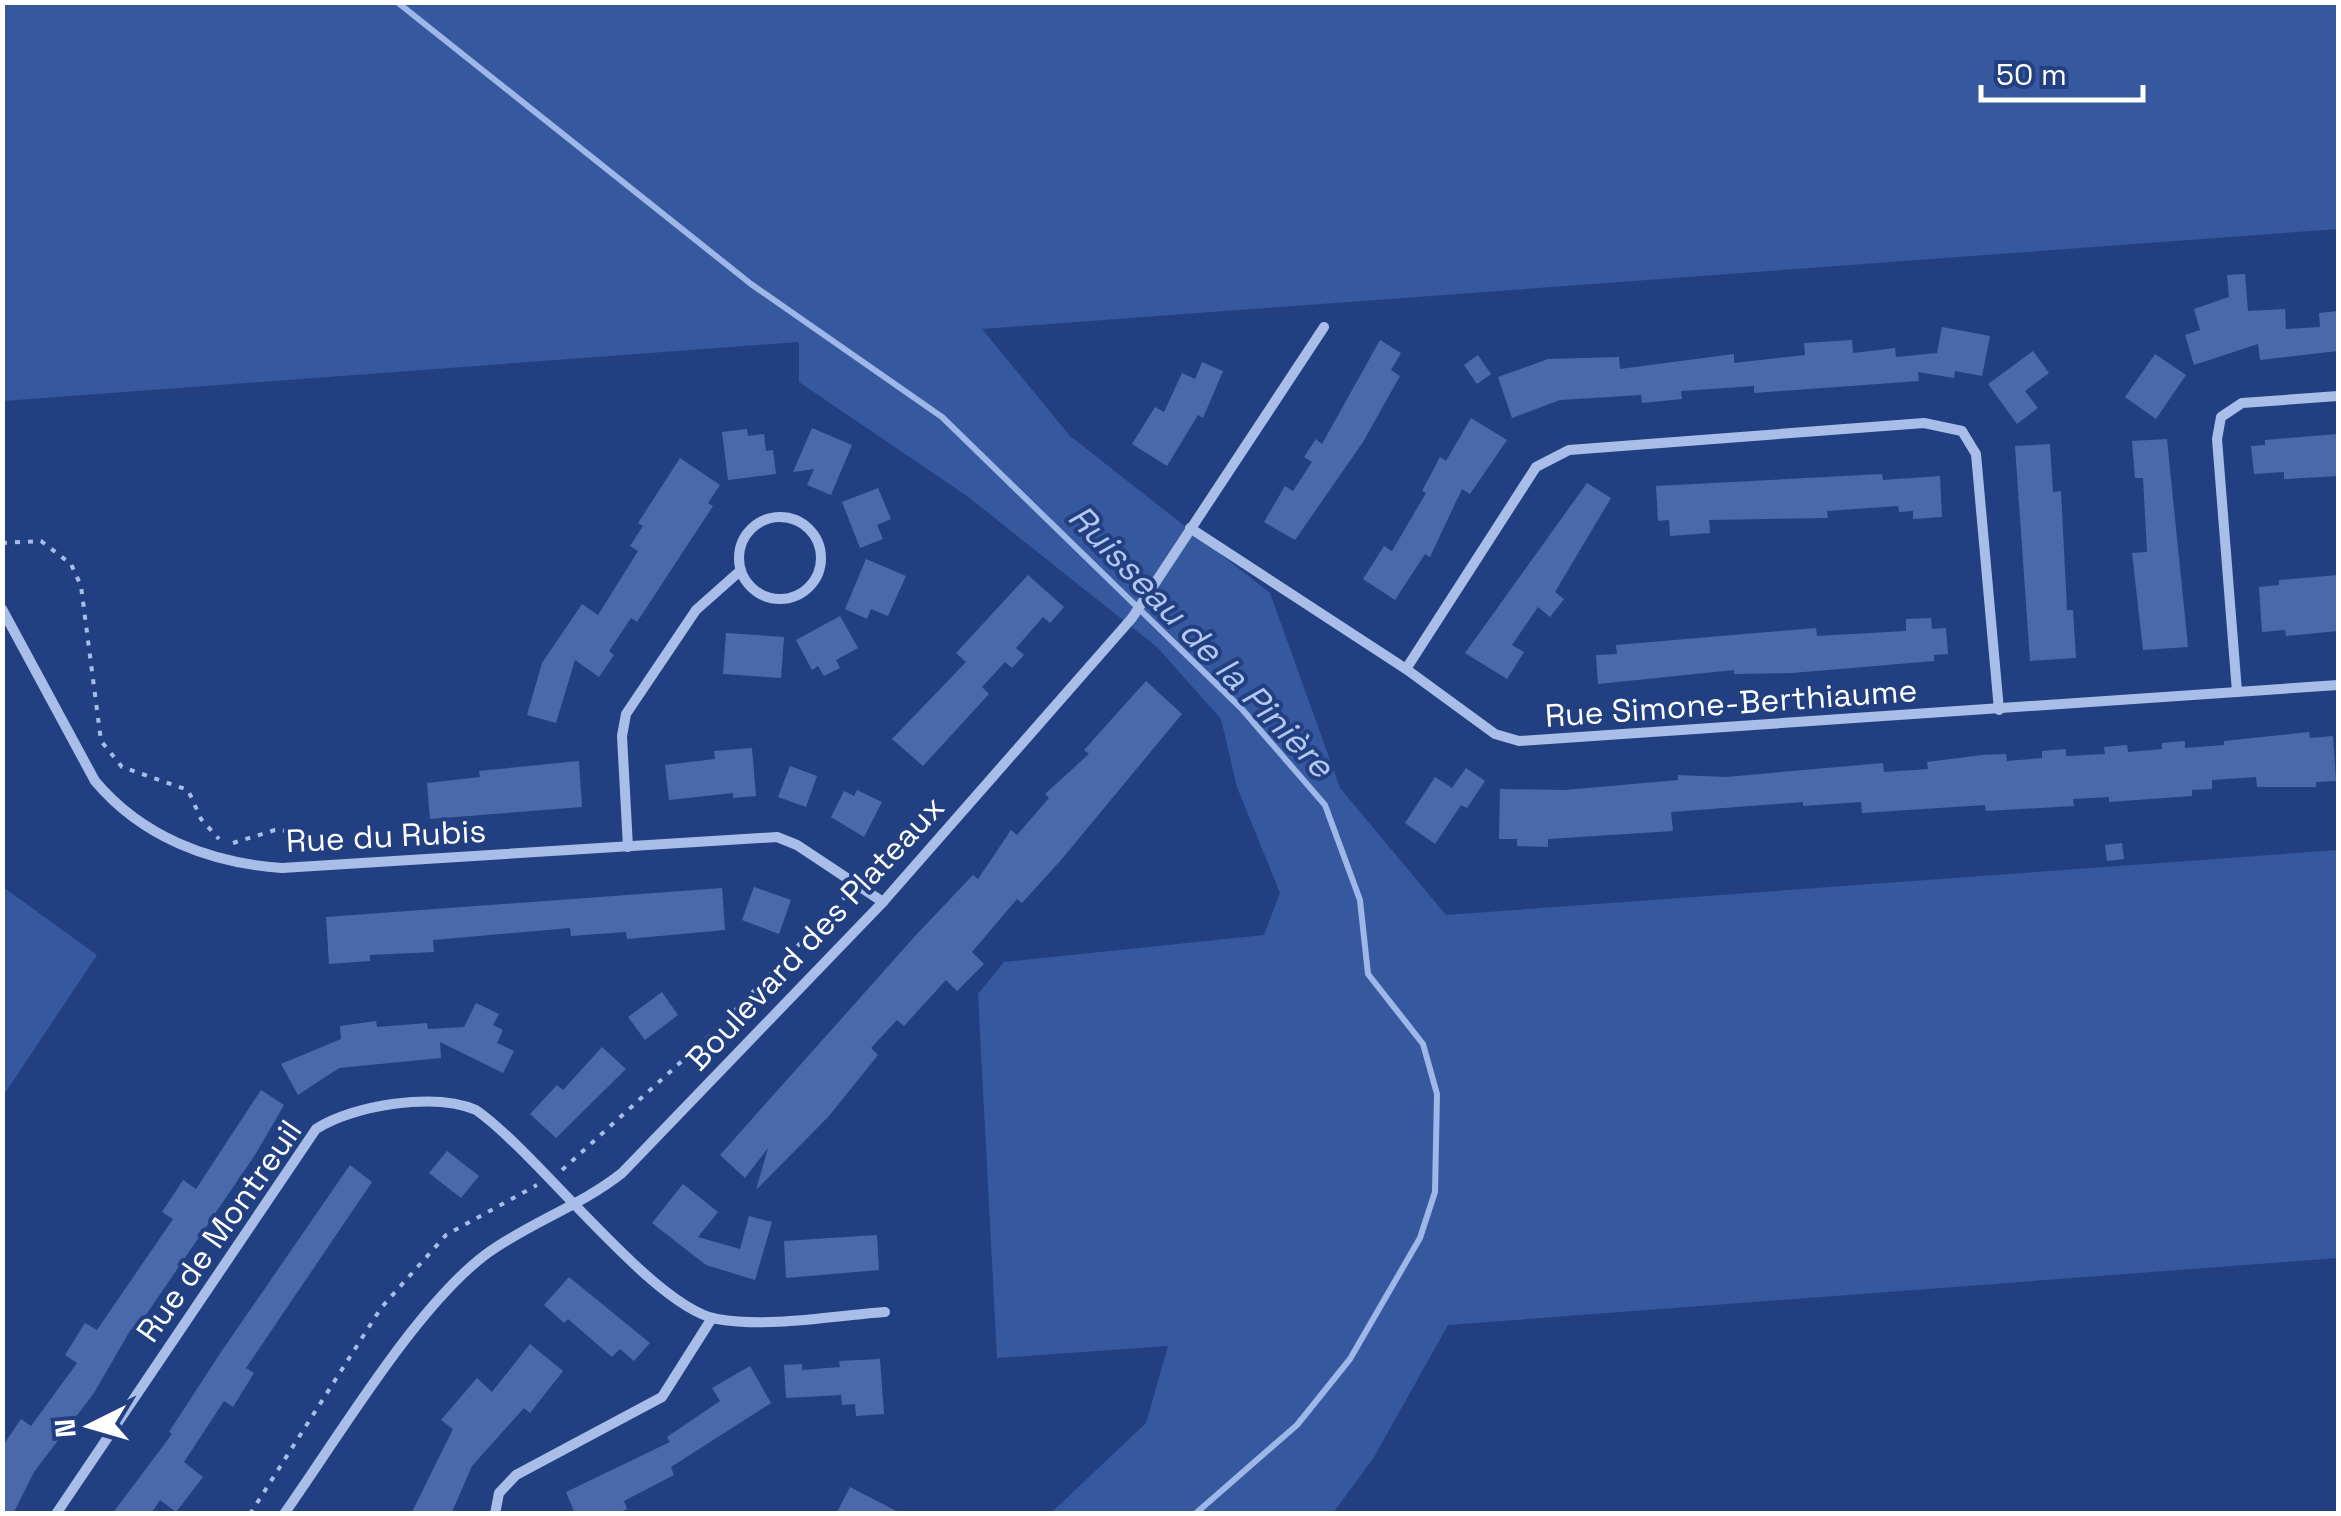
<svg xmlns="http://www.w3.org/2000/svg" width="2341" height="1516" font-family="'Space Grotesk',sans-serif">
  <style>
    .green { fill: #36589f }
    .lines { fill: none; stroke-linecap: round; stroke-linejoin: round }
    .stream { stroke: #9cb7e8; stroke-width: 6 }
    .building { fill: #4b69aa }
    .path { stroke: #a8bde7; stroke-width: 4; stroke-dasharray: 5 8; stroke-linecap: butt }
    .street { stroke: #a8bde7; stroke-width: 10 }
    .labels { text-anchor: middle; dominant-baseline: central; stroke-width: 8; stroke-linejoin: round; paint-order: stroke }
    .street-label { font-size: 32px; fill: #fff; stroke: #224081 }
    .water-label { font-size: 35px; font-style: italic; fill: #b4c8ef; stroke: #224081 }
  </style>
  <rect width="100%" height="100%" fill="#224081"/>
  <!-- green -->
  <g class="green">
    <path d="M3,3H2338V229L982,329L1070,436L1270,593L1340,788L1446,915L2338,850V1258L1448,1325L1374,1457L1333,1513H1051L1146,1423L1168,1346L997,1358L978,994L1004,962L1264,935L1280,893L1237,787L1221,719L1157,647L967,496L799,382V342L3,401Z"/>
    <path d="M3,887L97,955L3,1096Z"/>
  </g>
  <g class="lines">
    <!-- stream -->
    <path class="stream" d="M397,2L751,284L942,417L1241,708L1325,805L1360,900L1368,974L1423,1044L1437,1094L1435,1192L1420,1238L1350,1359L1297,1425L1195,1514"/>
  </g>
  <!-- building -->
  <g class="building">
    <path d="M2245,274L2248,311L2285,309L2286,329L2320,327L2319,313L2338,311V351L2260,360L2258,344L2194,365L2185,335L2200,330L2194,309L2229,297L2227,275Z"/>
    <path d="M1942,327L1990,336L1982,376L1955,371L1954,378L1918,372L1919,381L1754,393V386L1681,391L1682,399L1642,403L1641,395L1560,400L1512,418L1498,377L1548,359L1619,357L1620,369L1734,354V363L1805,355L1804,343L1852,340L1853,353L1895,348L1896,357L1937,353Z"/>
    <path d="M1380,340L1401,353L1391,370L1400,376L1363,442L1295,540L1264,522L1285,486L1293,491L1312,462L1304,457L1316,439L1322,444Z"/>
    <path d="M2033,351L2049,373L2025,391L2038,408L2017,424L1988,384Z"/>
    <path d="M2155,354L2186,375L2156,419L2125,397Z"/>
    <path d="M1478,355L1491,374L1477,384L1464,365Z"/>
    <path d="M1202,362L1223,371L1203,418L1198,415L1167,466L1132,444L1155,407L1164,412L1182,373L1195,379Z"/>
    <path d="M1471,418L1507,440L1470,494L1462,489L1430,557L1425,554L1395,600L1363,579L1384,546L1392,551L1426,493L1422,491L1440,457L1446,461Z"/>
    <path d="M812,428L852,445L831,495L807,485L814,469L793,472Z"/>
    <path d="M747,429L748,436L764,434L766,451L773,450L776,474L728,480L722,432Z"/>
    <path d="M2338,434V476L2284,479V472L2254,474L2251,446L2265,445V440Z"/>
    <path d="M2167,439L2188,647L2143,650L2132,553L2147,552L2143,478H2135L2132,441Z"/>
    <path d="M2050,444L2053,492L2061,491L2067,610H2073L2076,658L2030,661L2015,446Z"/>
    <path d="M680,458L720,485L708,503L713,506L637,622L631,618L609,651L614,655L599,677L575,660L556,723L527,715L542,663L582,604L598,615L638,551L630,546L643,526L638,523Z"/>
    <path d="M1882,474L1883,480L1940,476L1942,517L1913,519V511L1899,512L1898,506L1827,511L1828,518L1709,520L1710,533L1670,536L1669,520L1658,521L1656,486Z"/>
    <path d="M1587,483L1611,498L1555,592L1564,599L1550,617L1538,607L1512,645L1524,652L1507,679L1465,653Z"/>
    <path d="M878,488L891,519L877,525L883,539L860,548L842,502Z"/>
    <path d="M866,559L906,576L888,616L871,609L867,619L845,609Z"/>
    <path d="M1028,575L1064,607L1050,623L1043,617L1016,648L1024,655L1012,668L1005,662L982,687L989,694L923,766L892,739L966,662L956,653Z"/>
    <path d="M2338,575V631L2286,636L2285,630L2262,632L2259,587L2279,585V580Z"/>
    <path d="M840,616L858,648L836,660L840,668L824,676L818,666L812,670L796,640Z"/>
    <path d="M1931,618L1932,629L1946,628L1948,654L1934,655V661L1792,673L1734,674V670L1598,684L1596,655L1617,654L1616,645L1816,628L1817,636L1906,631V619Z"/>
    <path d="M726,633L784,637L781,678L723,674Z"/>
    <path d="M1146,681L1182,714L1061,860L1022,903L1017,899L972,952L984,964L957,991L946,980L904,1026L897,1020L871,1048L878,1055L829,1116L756,1190L768,1148L745,1178L720,1155L916,935L973,875L978,879L1011,830L1017,835L1049,798L1045,794L1089,754L1084,750Z"/>
    <path d="M2309,732L2310,738L2333,736L2336,781L2316,782V787H2257L2256,777L2212,780V789L2192,790V796L2109,802V797L2073,799L2074,806L1986,811L1985,805L1862,813L1861,802L1803,806V802L1671,812L1673,831L1548,839V847L1517,846V839H1499L1500,789L1565,790L1678,780V775L1726,777L1883,763L1884,772L1928,769L1927,762L1982,755L2006,754L2007,761L2042,758V751L2066,749V756L2105,754L2104,747L2127,745L2128,752L2162,749V743L2185,741V748L2224,745V741Z"/>
    <path d="M752,748L756,796L733,798V793L669,800L665,765L715,759L714,751Z"/>
    <path d="M579,761L582,807L430,819L427,783L480,777L479,771Z"/>
    <path d="M790,766L817,776L806,807L778,797Z"/>
    <path d="M1466,768L1485,781L1467,808L1461,805L1435,844L1405,823L1435,777L1452,788Z"/>
    <path d="M857,790L882,802L864,837L831,817L844,791L854,796Z"/>
    <path d="M2122,843L2124,859L2107,861L2105,845Z"/>
    <path d="M754,887L791,900L779,934L742,920Z"/>
    <path d="M722,888L725,930L627,939L626,932L571,936L570,928L433,940L434,952L370,955V961L329,964L326,917Z"/>
    <path d="M662,992L678,1015L645,1040L628,1017Z"/>
    <path d="M476,1003L499,1014L493,1025L503,1030L497,1043L514,1051L503,1073L440,1042L441,1058L339,1068L298,1095L281,1064L341,1039L340,1026L376,1021L377,1027L427,1023L428,1029L464,1027Z"/>
    <path d="M602,1047L626,1069L556,1138L530,1114L557,1085L563,1090Z"/>
    <path d="M261,1090L284,1105L255,1155L135,1331L131,1329L94,1393L34,1472L13,1514H2V1447L21,1419L31,1426L77,1363L65,1355L85,1323L97,1330L173,1219L162,1212L183,1180L196,1189Z"/>
    <path d="M447,1151L479,1176L461,1198L429,1173Z"/>
    <path d="M350,1165L372,1182L246,1368L254,1373L233,1407L224,1401L184,1462L203,1477L176,1512L160,1500L151,1514H112L172,1434L169,1432L221,1352Z"/>
    <path d="M683,1184L718,1212L698,1237L740,1249L749,1216L772,1222L755,1280L706,1265L652,1223Z"/>
    <path d="M877,1235L879,1270L786,1278L784,1241Z"/>
    <path d="M569,1277L650,1343L634,1361L620,1349L612,1357L568,1319L564,1323L544,1305Z"/>
    <path d="M530,1344L563,1371L530,1413L524,1408L472,1466L451,1514H411L453,1429L441,1420L477,1378L492,1392Z"/>
    <path d="M880,1359L884,1414L856,1416L855,1404L842,1405L841,1395L786,1398L784,1365L802,1364V1370L840,1367L839,1361Z"/>
    <path d="M750,1366L771,1403L671,1467L674,1475L624,1501L627,1509L616,1514H575L566,1492L670,1442L667,1437L720,1401L712,1388Z"/>
    <path d="M850,1487L902,1514H836Z"/>
  </g>
  <g class="lines">
    <!-- path -->
    <g class="path">
      <path d="M2,543L41,541L71,564L81,586L101,741L122,767L188,790L201,819L219,839"/>
      <path d="M233,843L275,830L301,832L313,852"/>
      <path d="M562,1170L715,1031L846,896"/>
      <path d="M250,1514L381,1308L446,1235L537,1185"/>
    </g>
    <!-- street -->
    <g class="street">
      <circle cx="780" cy="558" r="41"/>
      <path d="M1190,528L1406,669L1495,734L1519,741L2338,685"/>
      <path d="M2,609L95,781C142,837 210,863 282,868L777,837L797,845L883,902"/>
      <path d="M1406,669L1536,467L1569,450L1924,423L1962,431L1976,454L1999,710"/>
      <path d="M2237,692L2217,439L2221,417L2242,403L2338,396"/>
      <path d="M628,847L622,736L626,714L696,610L740,571"/>
      <path d="M56,1514L316,1129C353,1105 435,1092 476,1110C538,1153 652,1307 717,1319C771,1328 831,1316 885,1312"/>
      <path d="M284,1514C338,1438 414,1309 485,1255C528,1223 579,1207 622,1173L883,902L1132,618L1324,327"/>
      <path d="M495,1514L499,1493L516,1475L662,1397L712,1318"/>
    </g>
  </g>
  <g class="labels">
    <!-- street labels -->
    <g class="street-label">
      <text transform="translate(1731 703) rotate(-4)">Rue Simone-Berthiaume</text>
      <text transform="translate(386 836) rotate(-3)">Rue du Rubis</text>
      <text transform="translate(815 933) rotate(-47)">Boulevard des Plateaux</text>
      <text transform="translate(219 1231) rotate(-55)">Rue de Montreuil</text>
    </g>
    <!-- water labels -->
    <g class="water-label">
      <text transform="translate(1201 641) rotate(46)">Ruisseau de la Pinière</text>
    </g>
  </g>
  <!-- border -->
  <rect width="2341" height="1516" fill="none" stroke="#ffffff" stroke-width="10"/>
  <!-- north arrow -->
  <g transform="translate(90 1426) rotate(265)" stroke="#224081" stroke-width="8" paint-order="stroke">
  <path d="M0-8L18 38L0 25L-18 38Z" fill="#ffffff"/>
  <text y="-15" font-size="28" font-weight="bold" text-anchor="middle" fill="#ffffff">N</text>
  </g>
  <!-- scale -->
  <path d="M1981 85v15h162v-15" fill="none" stroke="#ffffff" stroke-width="5"/>
  <text x="1996" y="85" font-size="30" fill="#ffffff" stroke="#224081" stroke-width="8" paint-order="stroke">50 m</text>
</svg>
